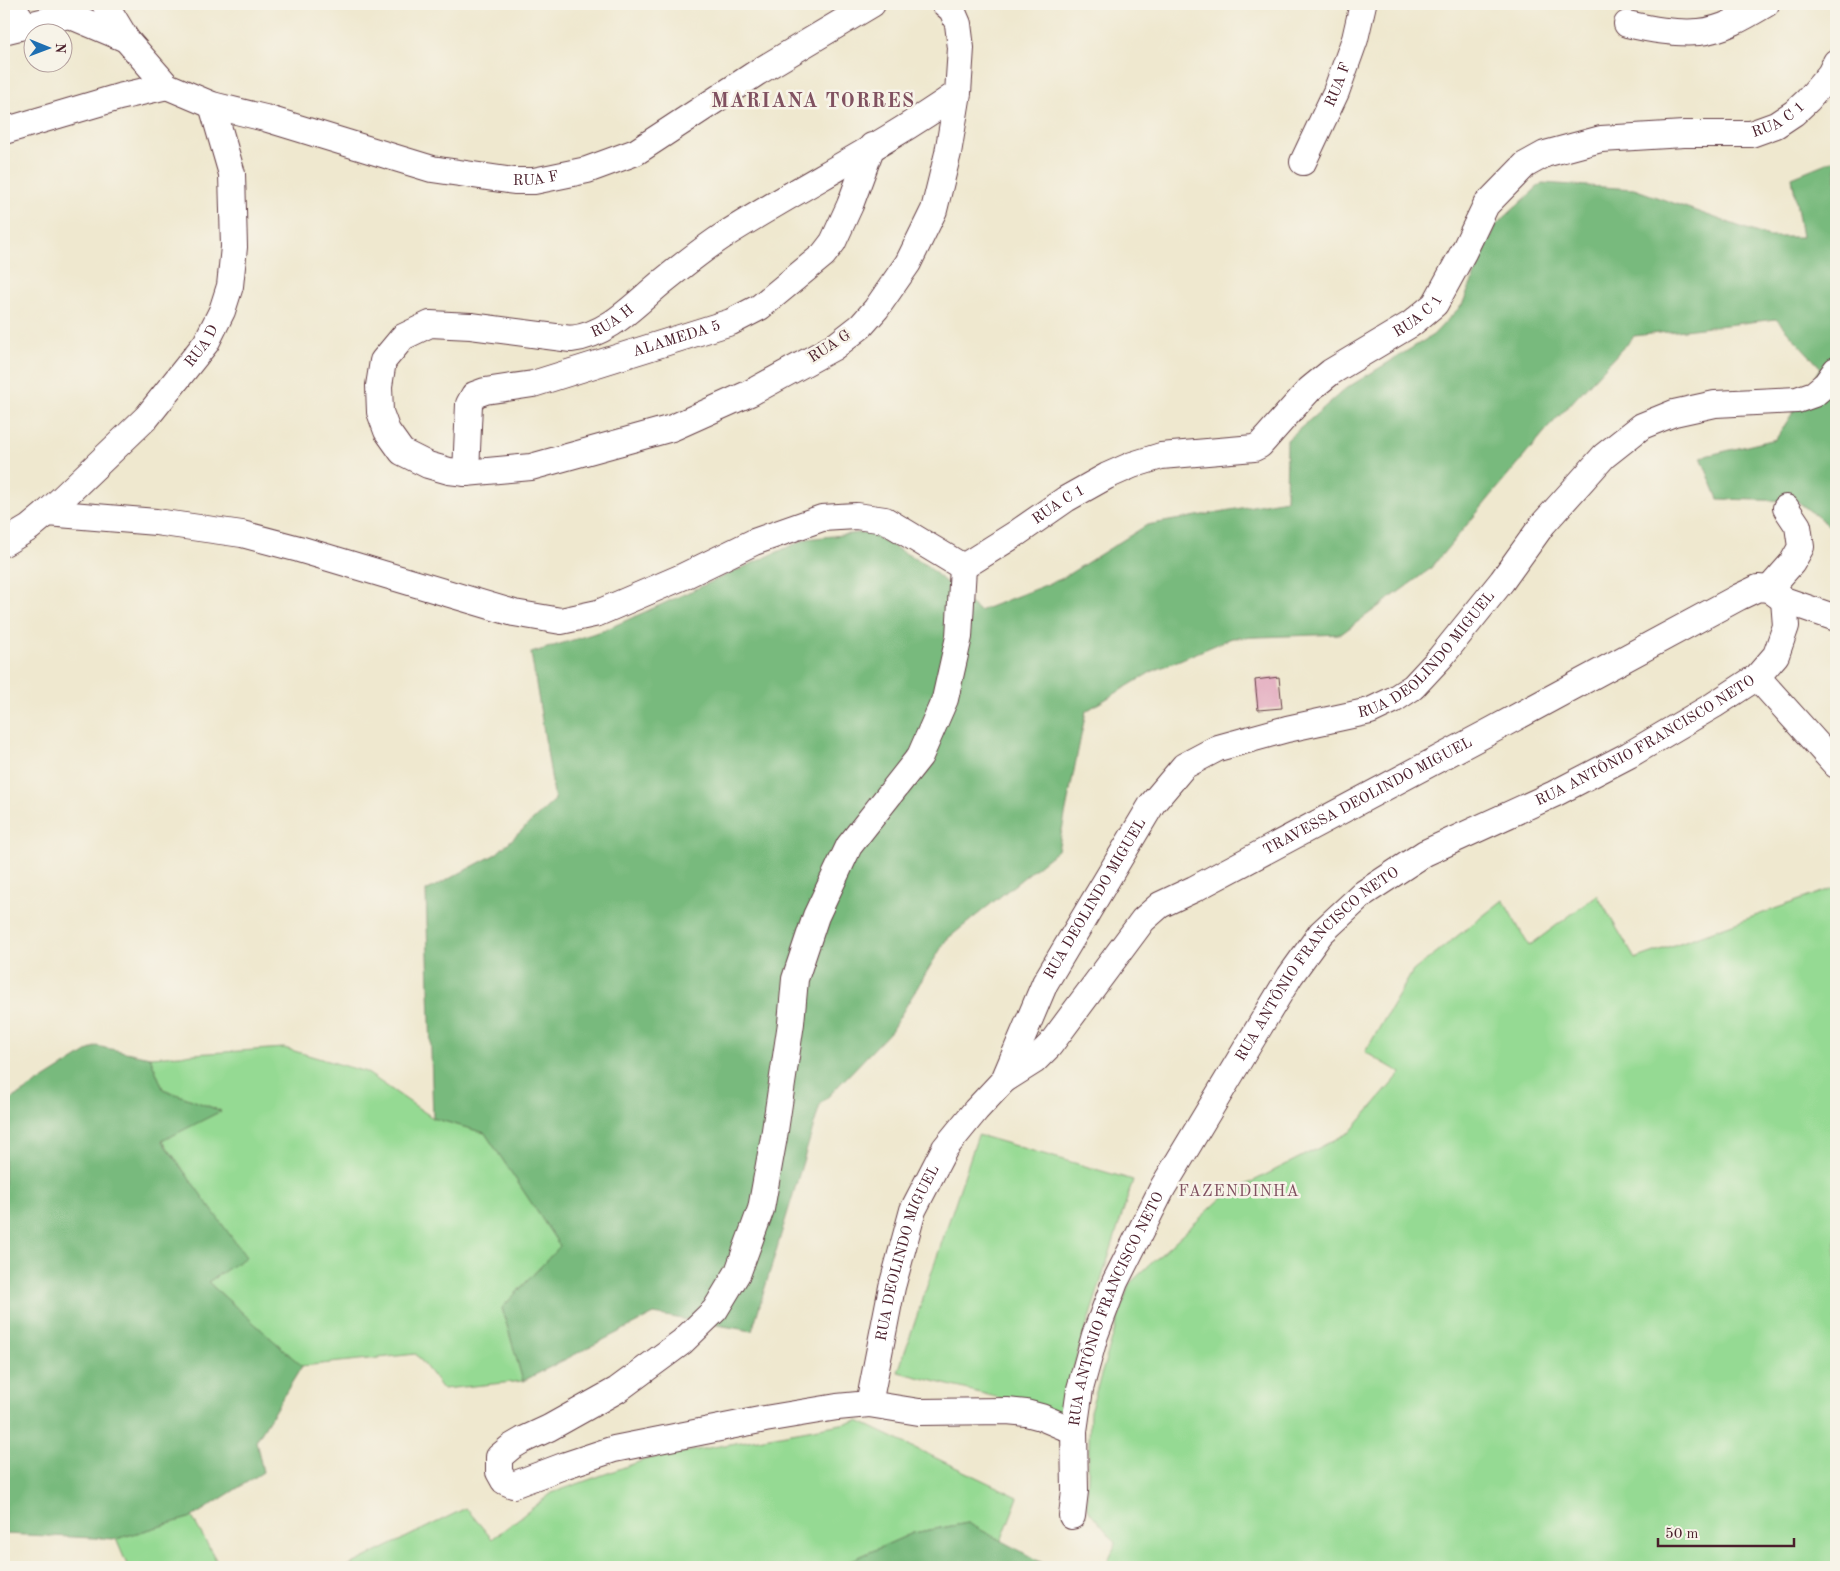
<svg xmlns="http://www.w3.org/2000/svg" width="1840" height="1571" font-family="'Old Standard TT',serif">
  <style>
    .green { fill: #95da93; stroke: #707c5f }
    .forest { fill: #78ba7d; stroke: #616c54 }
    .building { fill: #e4aec1 }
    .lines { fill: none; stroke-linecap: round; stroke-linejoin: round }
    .minor-casing { stroke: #633d44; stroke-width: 28 }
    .minor { stroke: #fff; stroke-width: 26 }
    .labels { text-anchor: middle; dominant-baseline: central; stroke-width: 5; stroke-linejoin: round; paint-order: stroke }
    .street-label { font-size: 15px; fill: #4a1f2b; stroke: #f7f3e8 }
    .neighbourhood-label { font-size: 16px; letter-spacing: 1px; fill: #805160; stroke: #f7f3e8 }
    .district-label { font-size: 20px; font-weight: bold; letter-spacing: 1px; fill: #805160; stroke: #f7f3e8 }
  </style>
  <rect width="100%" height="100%" fill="#f7f3e8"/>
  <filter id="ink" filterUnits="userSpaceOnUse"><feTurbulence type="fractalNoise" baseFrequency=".02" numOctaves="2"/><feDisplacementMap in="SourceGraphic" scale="10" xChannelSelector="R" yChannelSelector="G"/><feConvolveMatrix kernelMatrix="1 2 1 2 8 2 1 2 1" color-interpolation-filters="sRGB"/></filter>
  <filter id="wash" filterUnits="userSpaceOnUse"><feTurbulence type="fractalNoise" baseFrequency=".0096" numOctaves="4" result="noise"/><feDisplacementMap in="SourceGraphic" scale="20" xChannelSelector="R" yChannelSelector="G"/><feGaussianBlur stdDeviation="1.12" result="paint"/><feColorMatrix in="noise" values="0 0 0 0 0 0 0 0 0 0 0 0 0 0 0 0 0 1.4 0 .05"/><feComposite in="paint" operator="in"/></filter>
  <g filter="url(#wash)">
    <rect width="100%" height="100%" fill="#efe8cf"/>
    <!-- green -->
    <g class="green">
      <path d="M1836,887V1567H1105L1116,1543L1087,1508L1090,1411L1129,1284L1224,1196L1350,1132L1401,1073L1365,1052L1413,971L1503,900L1529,946L1597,895L1635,959Z"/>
      <path d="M284,1048L366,1072L433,1118L485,1133L560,1246L502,1308L523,1381L443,1389L416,1354L302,1366L208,1282L245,1257L162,1140L221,1111L163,1089L150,1057Z"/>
      <path d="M978,1135L1133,1180L1059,1413L898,1372Z"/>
      <path d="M858,1421L1018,1497L1001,1541L968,1523L913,1533L843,1564L844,1567H346L466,1508L492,1539L552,1493L647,1459Z"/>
      <path d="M192,1517L220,1567H128L116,1539Z"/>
    </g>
    <!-- forest -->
    <g class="forest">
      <path d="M1836,159V531L1797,501L1718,499L1701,457L1776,439L1821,368L1776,319L1634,336L1547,429L1430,569L1341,634L1232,638L1151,672L1086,711L1058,850L946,940L891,1031L820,1105L752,1331L654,1314L523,1381L502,1308L560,1246L485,1133L433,1118L426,891L496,854L555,800L531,653L605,630L806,539L868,532L926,565L979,611L1061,579L1147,525L1286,500L1287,440L1345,389L1433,335L1462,305L1496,225L1542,183L1634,189L1769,237H1802L1792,177Z"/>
      <path d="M96,1046L150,1057L163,1089L221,1111L162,1141L246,1257L208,1282L302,1366L256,1441L263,1472L192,1517L116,1539L4,1534V1104Z"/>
      <path d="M968,1523L1050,1567H844L843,1564L913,1533Z"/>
    </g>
    <g id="blocks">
      <!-- building -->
      <path class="building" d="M1279,677L1282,708L1258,710L1255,680Z"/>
    </g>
  </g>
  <g filter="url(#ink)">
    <use href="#blocks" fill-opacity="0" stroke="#633d44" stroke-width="1"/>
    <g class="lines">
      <!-- minor casing -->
      <g class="minor-casing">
        <g id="minor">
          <path d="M11,4L25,25"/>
          <path id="s1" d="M105,4L126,39L167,86L212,105L265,118L432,169L514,181H534L587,170L636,152L758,72L872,4"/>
          <path id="s2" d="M945,4L952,10L958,24L961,48L958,93L948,153L934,210L908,263L876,309L861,326L834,347L750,393L672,428L531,467L466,473L449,471L428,465L402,452L387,431L380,412L379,386L383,361L403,337L430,324L471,326L571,339C608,335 634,305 662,282C682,266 704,248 726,234C802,186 884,145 958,93"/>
          <path d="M1627,24C1650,29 1675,34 1699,32C1723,30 1746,16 1766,4"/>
          <path d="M4,31L69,15L126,39"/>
          <path d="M4,131L119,97L167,86"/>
          <path id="s3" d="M1303,162L1336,92L1355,39L1363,4"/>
          <path id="s4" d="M466,473L469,404L474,395L485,391L533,384L731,322L760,307L823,255L833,242L850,205L872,146"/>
          <path d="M47,513L156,522L242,534L299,549L514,613L561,621L598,613L682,577L754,542L822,518L856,516L885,520L963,567"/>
          <path id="s5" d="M4,543L29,528L47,513L147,417L206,343L222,311L230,286L234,247L232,174L212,105"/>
          <path id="s6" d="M963,567L959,637L945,699L920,756L849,846L816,916L795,979L791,1023L774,1137L761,1209L738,1272L715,1310L682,1342L617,1390L549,1428L523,1440L511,1447L499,1457V1472L504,1481L513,1485L566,1465L614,1449L765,1419L837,1407L869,1404L892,1287L913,1210L945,1148L976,1110L1004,1080L1045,983L1152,804L1184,766L1218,748L1287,729L1370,711L1393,700L1413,687L1440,658L1502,581L1543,524L1604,456L1642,426L1674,413L1715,404L1797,400L1814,394L1826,384L1836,370"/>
          <path id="s7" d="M963,567L1017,533L1066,499L1107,476L1132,465L1161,456L1254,448L1260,445L1291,410L1310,389L1331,372L1411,324L1435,304L1464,251L1486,205L1525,165L1545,154L1601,139L1684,134H1751L1776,125L1794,113L1808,100L1830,74L1836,62"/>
          <path d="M1769,589L1792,563L1801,547L1798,526L1786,508"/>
          <path d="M1757,677L1836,765"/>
          <path id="s8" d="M1004,1080L1034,1061L1050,1045L1143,920L1160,905L1194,889L1487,733L1739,597L1758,588L1769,589L1784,600L1836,618"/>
          <path d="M869,1404L919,1412L1007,1411L1026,1413L1041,1417L1074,1431"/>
          <path id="s9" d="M1072,1516L1075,1491L1074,1431L1080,1389L1095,1335L1115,1282L1163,1187L1290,976L1321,933L1364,893L1425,853L1554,794L1629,755L1714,705L1757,677L1776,655L1786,626L1784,600"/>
        </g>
      </g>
      <!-- minor -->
      <use href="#minor" class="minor"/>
    </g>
  </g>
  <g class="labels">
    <!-- street labels -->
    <g class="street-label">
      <text stroke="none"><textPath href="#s3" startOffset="85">RUA F</textPath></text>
      <text stroke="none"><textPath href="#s7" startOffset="984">RUA C 1</textPath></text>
      <text stroke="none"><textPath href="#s1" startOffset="486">RUA F</textPath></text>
      <text stroke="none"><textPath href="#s7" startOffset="534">RUA C 1</textPath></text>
      <text stroke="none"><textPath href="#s2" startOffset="1192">RUA H</textPath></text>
      <text stroke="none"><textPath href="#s4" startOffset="290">ALAMEDA 5</textPath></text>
      <text stroke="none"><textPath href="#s5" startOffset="281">RUA D</textPath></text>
      <text transform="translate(830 347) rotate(-33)">RUA G</text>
      <text stroke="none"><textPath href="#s7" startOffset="114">RUA C 1</textPath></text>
      <text stroke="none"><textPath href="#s6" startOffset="2460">RUA DEOLINDO MIGUEL</textPath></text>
      <text stroke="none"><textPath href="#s9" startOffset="1025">RUA ANTÔNIO FRANCISCO NETO</textPath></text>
      <text stroke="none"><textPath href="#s8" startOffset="471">TRAVESSA DEOLINDO MIGUEL</textPath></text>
      <text stroke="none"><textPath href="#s6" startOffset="2025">RUA DEOLINDO MIGUEL</textPath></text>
      <text stroke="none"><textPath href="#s9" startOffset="620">RUA ANTÔNIO FRANCISCO NETO</textPath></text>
      <text stroke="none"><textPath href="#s6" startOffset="1619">RUA DEOLINDO MIGUEL</textPath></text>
      <text stroke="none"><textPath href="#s9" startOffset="215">RUA ANTÔNIO FRANCISCO NETO</textPath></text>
    </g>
    <!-- neighbourhood labels -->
    <g class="neighbourhood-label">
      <text x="1239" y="1192">FAZENDINHA</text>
    </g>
    <!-- district labels -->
    <g class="district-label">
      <text x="813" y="102">MARIANA TORRES</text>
    </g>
  </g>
  <!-- margin -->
  <rect width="1840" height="1571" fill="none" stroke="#f7f3e8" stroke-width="20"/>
  <!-- north arrow -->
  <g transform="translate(48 48) rotate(91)"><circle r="24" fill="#f7f3e8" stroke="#b29e9c"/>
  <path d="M0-4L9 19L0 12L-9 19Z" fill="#1f6fb2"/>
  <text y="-8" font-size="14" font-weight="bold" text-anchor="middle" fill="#4a1f2b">N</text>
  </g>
  <!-- scale -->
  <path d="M1658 1538v8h136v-8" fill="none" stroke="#4a1f2b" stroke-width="2.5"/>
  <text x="1665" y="1538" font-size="15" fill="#4a1f2b" stroke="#f7f3e8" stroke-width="4" paint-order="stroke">50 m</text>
</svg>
